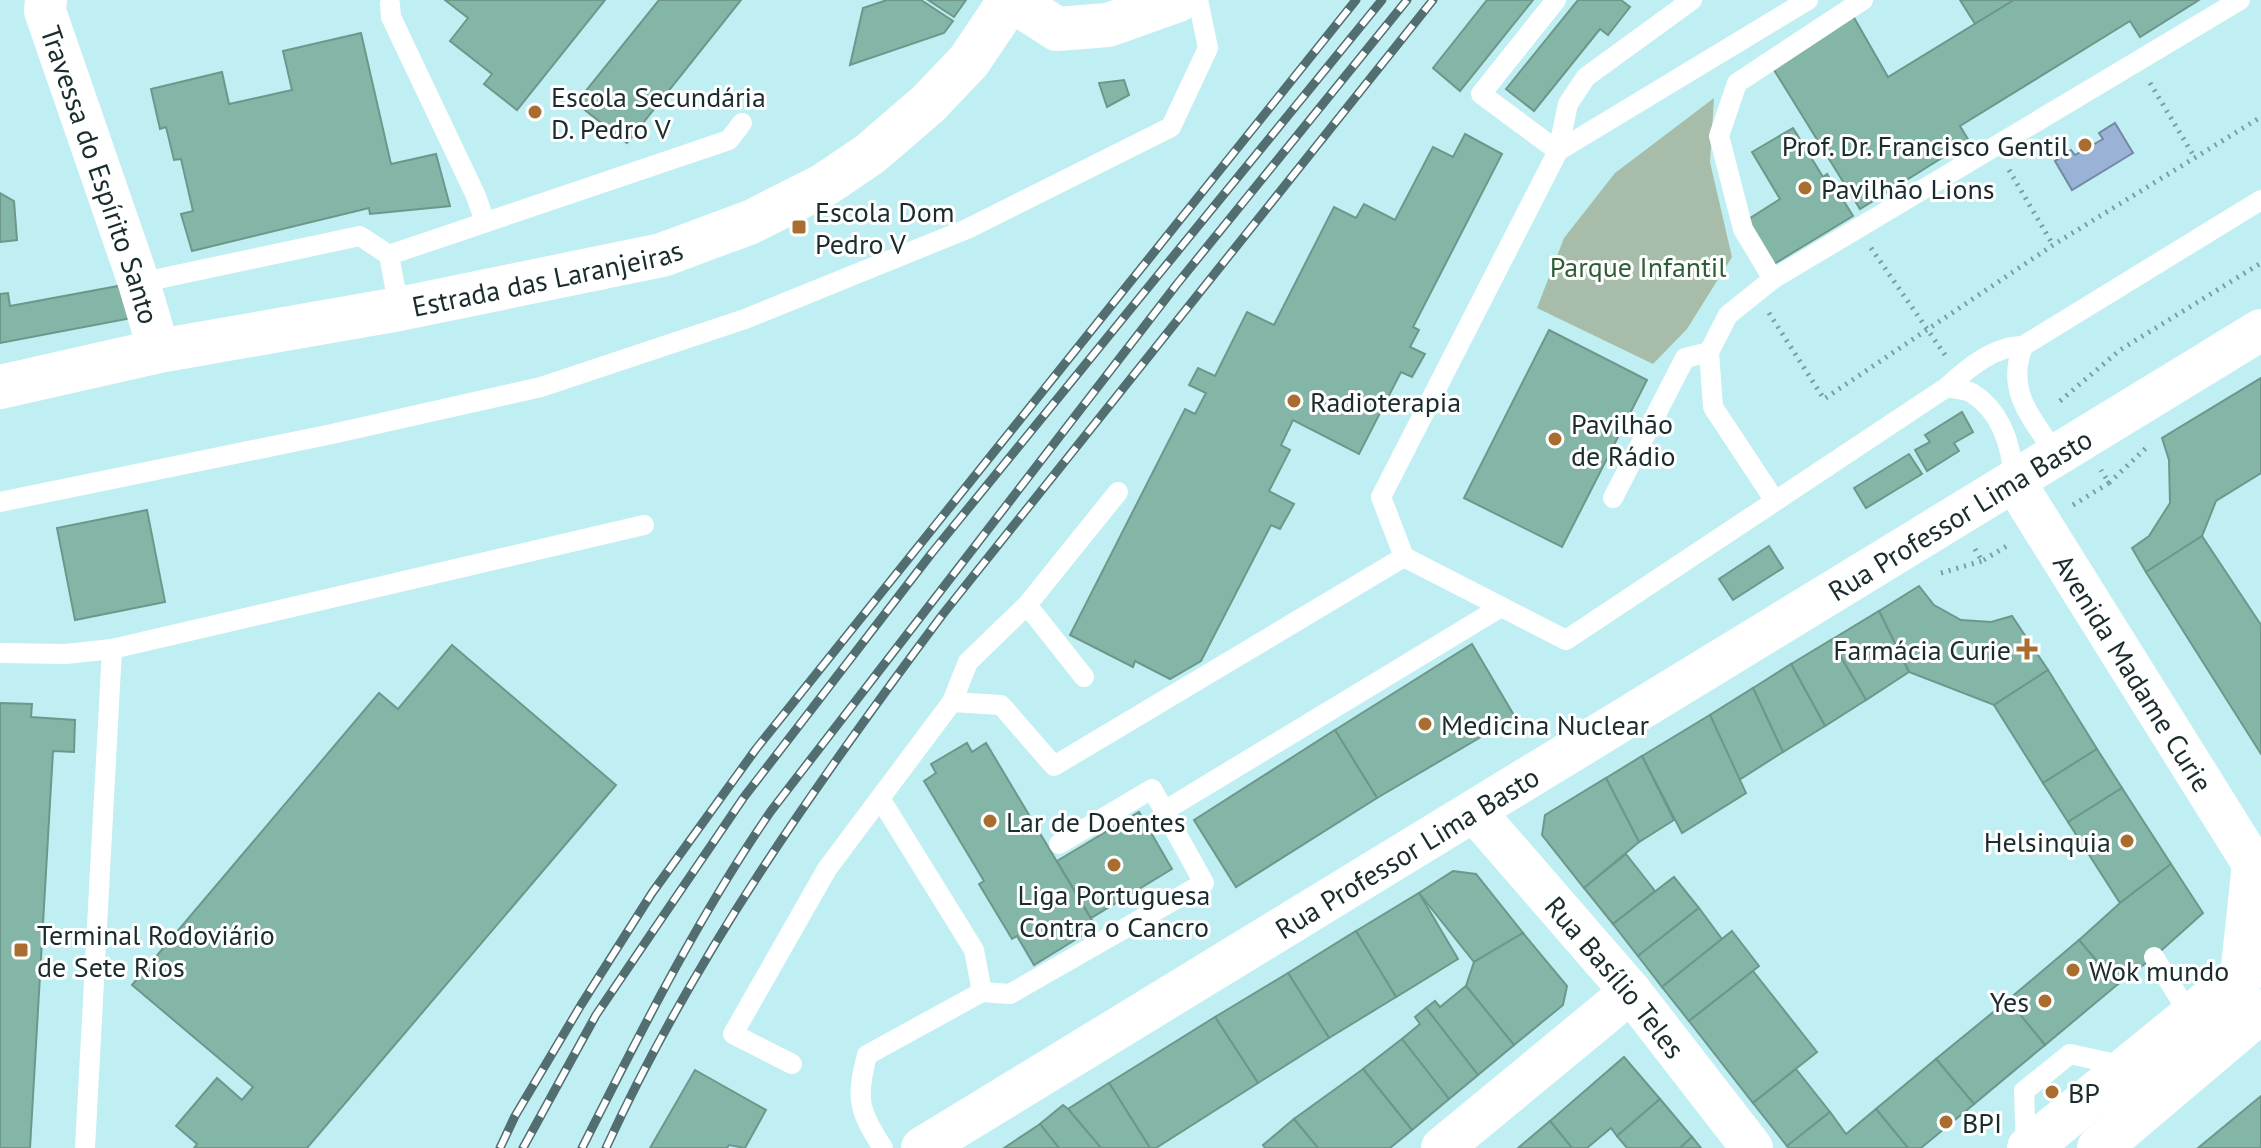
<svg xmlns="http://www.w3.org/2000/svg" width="2261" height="1148" font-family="'PT Sans',sans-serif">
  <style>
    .green { fill: #a8bda9 }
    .water { fill: #9ab2d5; stroke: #748aa3; stroke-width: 2 }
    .building { fill: #84b6a7; stroke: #6d978b; stroke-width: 2 }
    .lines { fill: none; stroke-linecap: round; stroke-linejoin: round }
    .path { stroke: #7b9da1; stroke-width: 5; stroke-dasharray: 2 6; stroke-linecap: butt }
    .lane { stroke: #fff; stroke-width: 20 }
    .street { stroke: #fff; stroke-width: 42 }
    .secondary { stroke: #fff; stroke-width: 44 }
    .primary { stroke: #fff; stroke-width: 44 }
    .rail-casing { stroke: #526e70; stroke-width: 9 }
    .rail { stroke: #fff; stroke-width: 6; stroke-dasharray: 18; stroke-linecap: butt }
    .poi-dot { fill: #a96e2f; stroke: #fff; stroke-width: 3 }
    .labels { text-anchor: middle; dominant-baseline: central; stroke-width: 6; stroke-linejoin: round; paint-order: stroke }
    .poi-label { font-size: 28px; fill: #1a2c2e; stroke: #fff; text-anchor: start }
    .street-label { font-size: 28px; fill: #1a2c2e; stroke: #fff }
    .park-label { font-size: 28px; fill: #2d5e34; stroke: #fff }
  </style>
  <rect width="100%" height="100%" fill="#c0eff3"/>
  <!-- green -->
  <path class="green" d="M1714,98L1710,162L1732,257L1687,329L1653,364L1537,308L1564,238L1615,173Z"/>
  <!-- water -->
  <path class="water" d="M2115,123L2133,153L2072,190L2055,161L2071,150L2075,155L2103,139L2099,133Z"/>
  <!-- building -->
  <g class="building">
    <path d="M445,0H605L517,110L484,84L492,74L450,41L468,18Z"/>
    <path d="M659,0H741L627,143L576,103Z"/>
    <path d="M887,0H921L953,21L944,33L850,65L863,8Z"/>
    <path d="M928,0H966L954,17Z"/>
    <path d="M1487,0H1533L1460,91L1433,68Z"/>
    <path d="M1578,0H1621L1630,7L1608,35L1600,29L1534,111L1506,89Z"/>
    <path d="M1960,0H2014L1975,24Z"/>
    <path d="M2014,0H2199L2140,37L2130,21L1960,126L1969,141L1860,209L1771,65L1853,16L1888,77Z"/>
    <path d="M361,33L391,164L436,154L450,206L370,214L369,208L192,251L181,214L193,211L181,159L174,160L166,127L160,129L151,89L222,72L229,104L292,90L283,51Z"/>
    <path d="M1124,80L1129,95L1107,107L1099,83Z"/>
    <path d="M1793,128L1823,177L1827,174L1853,216L1774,264L1747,220L1780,199L1752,152Z"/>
    <path d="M1465,134L1502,154L1413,327L1419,330L1410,347L1425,354L1412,377L1401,372L1359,454L1293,420L1281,445L1290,450L1269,491L1294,504L1280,529L1271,525L1201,661L1170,679L1135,661L1133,667L1070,635L1185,409L1195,414L1206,393L1189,385L1198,368L1215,376L1247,312L1274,325L1334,207L1356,218L1364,204L1395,220L1433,147L1453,157Z"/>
    <path d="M0,193L14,201L17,240L0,242Z"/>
    <path d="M129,284L137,317L0,343V294L8,293L10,306Z"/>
    <path d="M1549,330L1647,380L1562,547L1464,498Z"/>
    <path d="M2261,378V473L2216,501L2202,536L2146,572L2132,548L2149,536L2170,503L2169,460L2162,438Z"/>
    <path d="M1962,412L1973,432L1954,443L1959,451L1927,471L1915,450L1930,442L1925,435Z"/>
    <path d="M1909,454L1922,474L1866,508L1854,488Z"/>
    <path d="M147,510L165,602L75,620L57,528Z"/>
    <path d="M2202,536L2261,625V754L2146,572Z"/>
    <path d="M1769,546L1783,568L1733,600L1719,579Z"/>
    <path d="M1919,586L1934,605L1961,620L1991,622L2012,616L2048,670L1994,705L1909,672L1879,611Z"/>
    <path d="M1879,611L1909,672L1866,700L1831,640Z"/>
    <path d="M1831,640L1866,700L1825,726L1791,664Z"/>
    <path d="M1472,644L1515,717L1377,798L1335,730Z"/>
    <path d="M452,645L616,785L307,1148H194L197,1144L176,1126L217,1078L242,1100L253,1087L132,985L379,693L398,709Z"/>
    <path d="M1791,664L1825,726L1783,752L1753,688Z"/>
    <path d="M2048,670L2097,749L2043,783L1994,705Z"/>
    <path d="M1753,688L1783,752L1739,780L1710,715Z"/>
    <path d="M0,703L32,704L31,717L75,720L74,752L53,751L30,1148H0Z"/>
    <path d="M1710,715L1746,793L1682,833L1642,756Z"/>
    <path d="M1335,730L1377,798L1236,887L1194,820Z"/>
    <path d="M967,743L972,752L986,743L1096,927L1034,965L1017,936L1012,939L979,884L984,881L924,781L936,773L931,764Z"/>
    <path d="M2097,749L2122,788L2068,822L2043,783Z"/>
    <path d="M1642,756L1674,820L1639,842L1606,778Z"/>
    <path d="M1606,778L1639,842L1584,888L1542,835L1545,815Z"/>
    <path d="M2122,788L2171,864L2120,903L2068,822Z"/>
    <path d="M1139,812L1172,869L1091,918L1057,861Z"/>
    <path d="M1626,854L1655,891L1613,924L1584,888Z"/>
    <path d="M2171,864L2203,913L2154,957L2117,985L2079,940L2120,903Z"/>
    <path d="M1453,871L1476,874L1523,933L1474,962L1419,893Z"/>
    <path d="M1674,877L1699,908L1638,956L1613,924Z"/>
    <path d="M1419,893L1458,959L1396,997L1356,931Z"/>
    <path d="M1699,908L1722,939L1662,987L1638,956Z"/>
    <path d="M1356,931L1396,997L1329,1038L1288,973Z"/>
    <path d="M1732,931L1759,966L1689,1021L1662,987Z"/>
    <path d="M1523,933L1567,986L1563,1005L1514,1045L1466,986L1474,962Z"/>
    <path d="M2079,940L2117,985L2045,1045L2008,1000Z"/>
    <path d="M1753,971L1817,1052L1753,1103L1689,1021Z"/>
    <path d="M1288,973L1329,1038L1258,1083L1215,1017Z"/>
    <path d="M1466,986L1514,1045L1478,1075L1426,1008L1435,1001L1440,1007Z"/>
    <path d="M2008,1000L2045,1045L1974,1104L1936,1059Z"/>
    <path d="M1426,1008L1478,1075L1449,1099L1402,1039L1420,1024L1415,1017Z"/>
    <path d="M1215,1017L1258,1083L1156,1148H1150L1109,1083Z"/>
    <path d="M1402,1039L1449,1099L1412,1130L1363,1069Z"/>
    <path d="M1624,1057L1660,1099L1617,1136L1611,1128L1587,1148H1572L1550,1121Z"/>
    <path d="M1936,1059L1974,1104L1921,1148H1908L1876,1109Z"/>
    <path d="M1363,1069L1412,1130L1390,1148H1318L1294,1119Z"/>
    <path d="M1796,1069L1830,1112L1787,1146L1753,1103Z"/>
    <path d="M695,1070L766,1110L745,1148L729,1145L727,1148H650Z"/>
    <path d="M1109,1083L1150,1148H1101L1068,1109Z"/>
    <path d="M2261,1096V1148H2198Z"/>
    <path d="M1660,1099L1692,1137L1680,1148H1627L1617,1136Z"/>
    <path d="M1063,1105L1068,1109L1101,1148H1059L1040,1124Z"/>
    <path d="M1876,1109L1908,1148H1789L1787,1146L1830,1112L1846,1134Z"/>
    <path d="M1294,1119L1318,1148H1265L1263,1145Z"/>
    <path d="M1550,1121L1572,1148H1518Z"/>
    <path d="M1040,1124L1059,1148H1004Z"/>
    <path d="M1692,1137L1701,1148H1680Z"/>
  </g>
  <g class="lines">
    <!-- path -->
    <g class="path">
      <path d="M2150,83L2195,158"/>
      <path d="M2009,170L2053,245"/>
      <path d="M1871,248L1945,355"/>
      <path d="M1769,313L1824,399L2053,245L2261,117"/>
      <path d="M2060,401L2120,350L2261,263"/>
      <path d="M2109,483L2146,448"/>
      <path d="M2073,505L2109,483L2101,470"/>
      <path d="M1975,549L1982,561L2010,544"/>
      <path d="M1941,573L1982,561"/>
    </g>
    <!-- lane -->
    <g class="lane">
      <path d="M1556,0L1481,94L1558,151"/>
      <path d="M1692,0L1586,77L1568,104L1558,151L1381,497L1404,557L1566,640L1947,387C1968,368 1994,346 2023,346L2261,200"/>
      <path d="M390,4L391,17L476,196L485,222"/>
      <path d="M1558,151L1808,0"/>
      <path d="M389,255L399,309"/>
      <path d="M1773,279L1743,229L1719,136L1737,83L1863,0"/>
      <path d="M139,283L360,236L389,255L729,140L742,123"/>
      <path d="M2023,346C2005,392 2032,417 2056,455"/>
      <path d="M1947,387C1955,389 1965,389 1972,393C2002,412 2012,448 2014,481"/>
      <path d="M1613,498L1685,358L1709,352"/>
      <path d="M1775,501L1713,407L1709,352L1728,315L1773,279L2240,0"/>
      <path d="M0,502L332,434L541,387L745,319L967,229L1171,127L1208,48L1198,0"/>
      <path d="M1027,605L1084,677"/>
      <path d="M0,653L66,654L112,649L644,525"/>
      <path d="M952,702L968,662L1027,605L1118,492"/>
      <path d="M881,800L974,950L982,992"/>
      <path d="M1164,811L1501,607"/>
      <path d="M2154,957L2191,1017"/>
      <path d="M792,1064L733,1034L827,869L952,702L1001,705L1054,766L1404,557"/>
      <path d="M85,1148L112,649"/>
      <path d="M883,1148C858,1110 856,1098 867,1055L982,992L1010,994L1204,883L1152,789L1059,844"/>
      <path d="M2026,1148L2024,1091L2070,1054L2125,1066"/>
    </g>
    <!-- street -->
    <g class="street">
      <path id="s1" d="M46,0L45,11L139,283L159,351"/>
      <path id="s2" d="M2014,481L2253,864L2241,976"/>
      <path id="s3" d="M1474,811L1631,992L1752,1148"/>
      <path id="s4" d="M922,1148L2261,330"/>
      <path d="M1442,1148L1631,992"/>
    </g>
    <!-- secondary -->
    <g class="secondary">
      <path d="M1012,0L1057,29L1108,25L1178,0"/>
      <path id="s5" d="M0,387L159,351L399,309L662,255L751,222L824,185L870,154L928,104L969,61L1010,0"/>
    </g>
    <!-- primary -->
    <g class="primary">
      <path d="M2029,1148L2261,959"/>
      <path d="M2099,1148L2261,1011"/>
    </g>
    <!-- rail casing -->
    <g class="rail-casing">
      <g id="rail">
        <path d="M500,1148L515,1116L581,1005L652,893L756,749L1356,0"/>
        <path d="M523,1148L596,1015L744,797L931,554L1382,0"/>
        <path d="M582,1148C640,1033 698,917 771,811L1177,284L1407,0"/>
        <path d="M606,1148C694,956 817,782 943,614L1433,0"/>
      </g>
    </g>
    <!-- rail -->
    <use href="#rail" class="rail"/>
  </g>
  <!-- markers -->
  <g class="poi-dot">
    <circle cx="535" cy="112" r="8"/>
    <circle cx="2085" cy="145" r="8"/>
    <circle cx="1805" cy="188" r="8"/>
    <rect x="791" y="219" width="16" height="16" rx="4"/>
    <circle cx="1294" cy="401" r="8"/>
    <circle cx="1555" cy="439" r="8"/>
    <path d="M2023 637h8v8h8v8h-8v8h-8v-8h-8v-8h8z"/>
    <circle cx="1425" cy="724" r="8"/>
    <circle cx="990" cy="821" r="8"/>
    <circle cx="2127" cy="841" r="8"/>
    <circle cx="1114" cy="865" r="8"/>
    <rect x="13" y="942" width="16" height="16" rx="4"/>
    <circle cx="2073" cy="970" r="8"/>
    <circle cx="2045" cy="1001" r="8"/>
    <circle cx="2052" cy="1092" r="8"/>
    <circle cx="1946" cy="1122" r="8"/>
  </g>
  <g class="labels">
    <!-- poi labels -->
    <g class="poi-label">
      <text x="551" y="96">Escola Secundária<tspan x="551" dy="32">D. Pedro V</tspan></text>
      <text x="2069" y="145" text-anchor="end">Prof. Dr. Francisco Gentil</text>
      <text x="1821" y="188">Pavilhão Lions</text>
      <text x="815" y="211">Escola Dom<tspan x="815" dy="32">Pedro V</tspan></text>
      <text x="1310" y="401">Radioterapia</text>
      <text x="1571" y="423">Pavilhão<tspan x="1571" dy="32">de Rádio</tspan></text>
      <text x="2011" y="649" text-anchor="end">Farmácia Curie</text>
      <text x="1441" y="724">Medicina Nuclear</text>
      <text x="1006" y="821">Lar de Doentes</text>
      <text x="2111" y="841" text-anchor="end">Helsinquia</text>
      <text x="1114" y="894" text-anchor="middle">Liga Portuguesa<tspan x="1114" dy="32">Contra o Cancro</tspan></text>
      <text x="37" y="934">Terminal Rodoviário<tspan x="37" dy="32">de Sete Rios</tspan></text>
      <text x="2089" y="970">Wok mundo</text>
      <text x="2029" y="1001" text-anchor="end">Yes</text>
      <text x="2068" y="1092">BP</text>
      <text x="1962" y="1122">BPI</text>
    </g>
    <!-- street labels -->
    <g class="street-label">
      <text stroke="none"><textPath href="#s1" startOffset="184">Travessa do Espírito Santo</textPath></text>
      <text stroke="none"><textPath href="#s5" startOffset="558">Estrada das Laranjeiras</textPath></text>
      <text stroke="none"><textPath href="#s4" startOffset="1216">Rua Professor Lima Basto</textPath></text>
      <text stroke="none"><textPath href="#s2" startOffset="226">Avenida Madame Curie</textPath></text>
      <text stroke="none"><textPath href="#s4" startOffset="568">Rua Professor Lima Basto</textPath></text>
      <text stroke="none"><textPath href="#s3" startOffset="218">Rua Basílio Teles</textPath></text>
    </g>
    <!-- park labels -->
    <g class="park-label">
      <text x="1638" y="266">Parque Infantil</text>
    </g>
  </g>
</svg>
